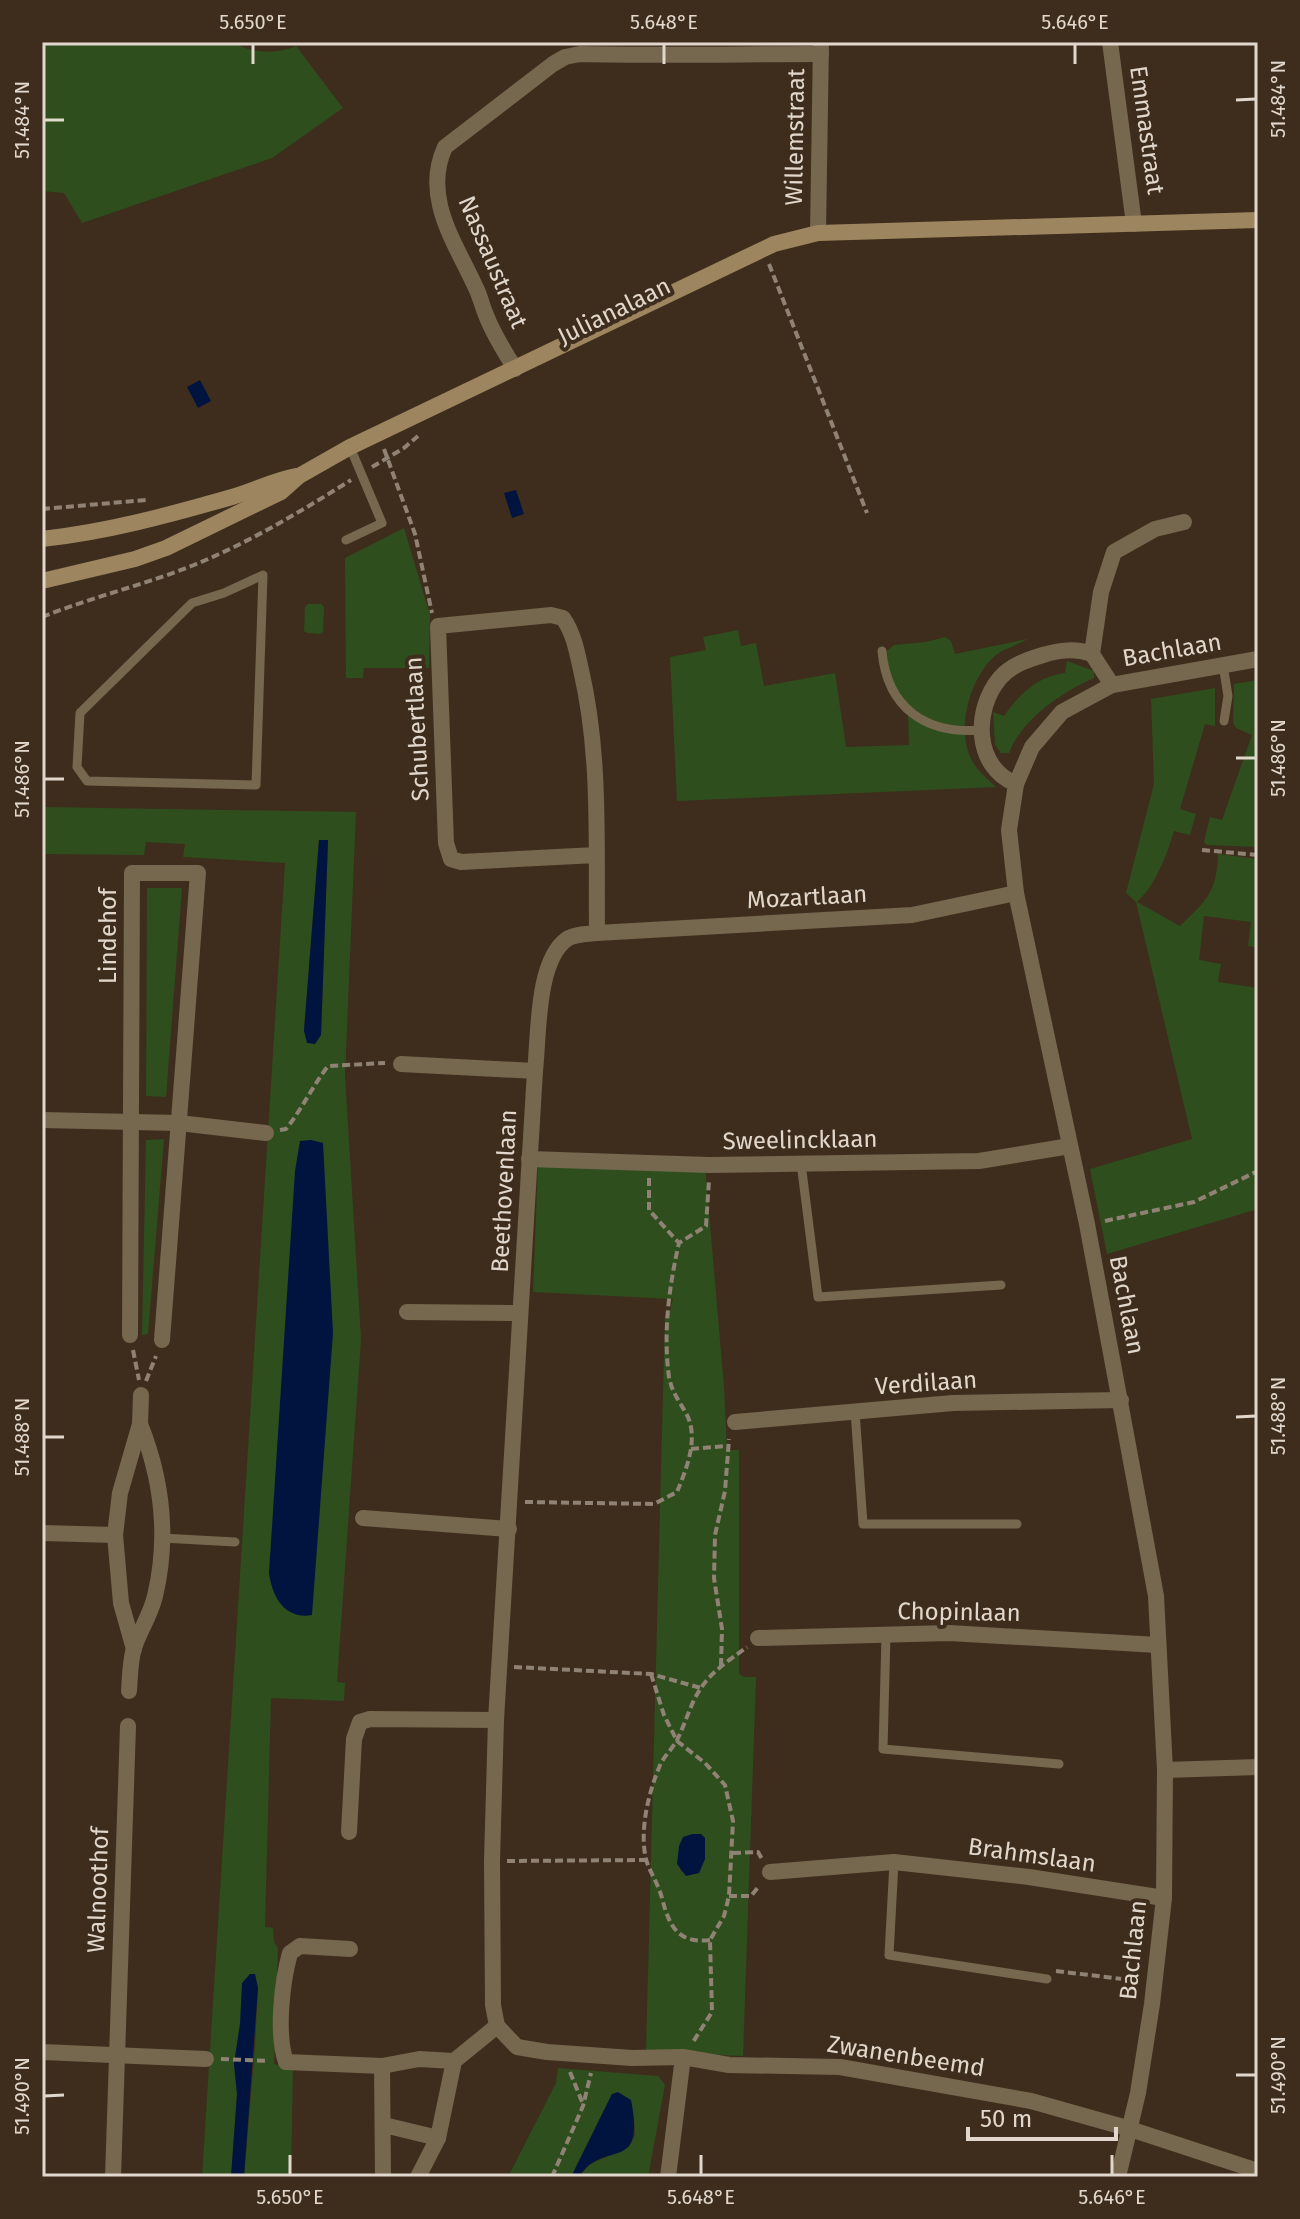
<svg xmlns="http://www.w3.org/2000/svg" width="1300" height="2219" font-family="'Fira Sans',sans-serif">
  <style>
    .green { fill: #2e4e1d; fill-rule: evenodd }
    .water { fill: #00143f }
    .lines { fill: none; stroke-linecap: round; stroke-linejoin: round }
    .path { stroke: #908274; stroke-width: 4; stroke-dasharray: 8 4; stroke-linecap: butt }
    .service { stroke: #76674f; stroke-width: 9 }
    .minor { stroke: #76674f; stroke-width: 16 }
    .secondary { stroke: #9c855f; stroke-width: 16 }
    .ticks { fill: none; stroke: #e1d7cc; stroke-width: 3 }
    .labels { text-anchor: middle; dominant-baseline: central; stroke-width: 8; stroke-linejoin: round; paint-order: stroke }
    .street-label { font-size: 24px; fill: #e1d7cc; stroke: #3e2d1c }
    .neatline { fill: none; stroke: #e1d7cc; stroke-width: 3 }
    .ticks-label { font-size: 20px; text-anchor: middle; fill: #e1d7cc }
  </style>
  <rect width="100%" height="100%" fill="#3e2d1c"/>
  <!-- green -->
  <g class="green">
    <path d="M42,42H234C249,54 279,54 296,46L343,108L272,158L82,223L64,193L42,191Z"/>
    <path d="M404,528L430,615L429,668H364L363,678H346L345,558Z"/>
    <path d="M308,604H321L324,607L323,632L320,634L307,633L304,631L305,607Z"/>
    <path d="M738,630L741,646L756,643L764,686L835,673L846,747L909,745L908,714L889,673L887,651L894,645L926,642L945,637L951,641L955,654L1027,639C1021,644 1005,648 996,655C970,677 956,728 971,759C977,770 986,778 996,787L677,801L670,657L706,650L703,637Z"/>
    <path d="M1067,661L1094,671V678C1062,692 1022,719 1009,753H1001L995,745L993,712L1004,716C1019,694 1038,676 1065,673Z"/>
    <path d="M1258,680V847L1207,845L1204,842L1210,817L1222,820L1252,735L1236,728L1233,723L1234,684Z"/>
    <path d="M1215,688V726L1205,724L1180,809L1196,814L1190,835L1174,831C1167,855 1155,886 1137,902L1180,926C1206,901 1217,892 1218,854L1258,859V948L1248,946L1251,922L1204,916L1199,960L1221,964L1218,982L1258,988V1209L1107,1254L1090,1169L1192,1139L1136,902L1126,893L1154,784L1151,699Z"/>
    <path d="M43,807L356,812L345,1076L361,1339L337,1682L345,1683L344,1701L271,1698L265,1927L273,1928L274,1942L278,1948L274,2064L293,2068L291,2177H244L255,2048L258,1988L255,1975L240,2024L234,2064L237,2094L231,2177H202L285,863L183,857L185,844L146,842L144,855L43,854ZM319,840L328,841L321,1035L315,1044L304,1030Z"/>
    <path d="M147,888H182L166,1097L146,1096Z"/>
    <path d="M164,1139L148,1334L142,1335L146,1140Z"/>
    <path d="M538,1164L705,1166L724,1387L727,1450H739V1674L744,1677H756L743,2056L646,2052L665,1315L670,1311L673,1299L533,1292ZM692,1834H701L705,1838V1859L699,1873L686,1875L680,1870Z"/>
    <path d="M558,2068L658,2076L665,2085L648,2177H579L590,2164L629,2147L635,2136L634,2119L612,2094L571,2177H508L556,2083Z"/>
  </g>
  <!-- water -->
  <g class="water">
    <path d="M200,380L211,401L198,408L187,387Z"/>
    <path d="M516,490L524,514L512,518L504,493Z"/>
    <path d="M319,840H328L321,1035L315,1044L307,1043L304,1031Z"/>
    <path d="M311,1140L323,1143L333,1333L312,1615C285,1620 272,1597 269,1573L295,1171L300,1141Z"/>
    <path d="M692,1834H701L705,1838V1859L699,1873L686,1876L677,1864L679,1846L683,1837Z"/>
    <path d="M250,1974H255L258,1988L244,2177H231L237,2094L234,2064L240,2024L242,1983Z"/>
    <path d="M618,2092L631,2100C646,2176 603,2138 579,2177H571L612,2094Z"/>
  </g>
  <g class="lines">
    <!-- path -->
    <g class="path">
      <path d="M769,264L867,513"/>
      <path d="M384,449L415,534L432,613"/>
      <path d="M372,467L404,448L418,436"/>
      <path d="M42,509L146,500"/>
      <path d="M42,617C92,597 144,585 194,565C250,542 300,512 351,480"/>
      <path d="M1202,850L1258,855"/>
      <path d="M280,1130L286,1129C302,1109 312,1087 328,1066L385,1063"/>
      <path d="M649,1178V1210L678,1242"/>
      <path d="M1105,1221L1194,1202L1258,1171"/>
      <path d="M133,1350L139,1380"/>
      <path d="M146,1381L156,1356"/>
      <path d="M691,1449L727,1446"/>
      <path d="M525,1502L654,1504L677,1492C686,1470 699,1439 687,1415C680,1402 672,1393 669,1377C663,1333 669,1286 679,1243L706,1226L709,1180"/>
      <path d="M721,1666L722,1629L714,1578L715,1535L725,1491L729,1439"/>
      <path d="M514,1667L651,1674L701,1688"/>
      <path d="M651,1674L664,1715L677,1741L705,1763L725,1785L733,1821L729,1896L724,1916L710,1940L712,2012L693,2042"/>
      <path d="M733,1853L758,1852L762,1859"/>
      <path d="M507,1861L646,1860"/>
      <path d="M729,1896H751L759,1886"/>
      <path d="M710,1940C678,1944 669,1926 662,1898C658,1883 649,1871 646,1859C639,1830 649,1790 661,1763C666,1754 674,1747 678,1738C686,1722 691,1702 701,1688C712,1671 731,1659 747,1647"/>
      <path d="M1056,1971L1139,1981"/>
      <path d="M221,2059L268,2061"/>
      <path d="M570,2072L583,2104"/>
      <path d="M552,2177L583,2106L591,2073"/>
    </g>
    <!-- service -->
    <g class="service">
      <path d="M346,540L382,523L350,447"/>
      <path d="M263,575L256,785L87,781L77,767L80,713L192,603L224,593Z"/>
      <path d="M882,651C887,708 926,735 982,730"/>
      <path d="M1223,665L1228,696L1224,721"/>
      <path d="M801,1163L818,1297L1001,1285"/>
      <path d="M855,1411L863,1524H1017"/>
      <path d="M162,1538L235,1542"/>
      <path d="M886,1635L883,1749L1059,1764"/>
      <path d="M894,1862L889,1955L1047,1979"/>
    </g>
    <!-- minor -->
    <g class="minor">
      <path d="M1110,42L1134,224"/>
      <path d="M818,233L821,42"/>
      <path d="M515,369C505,352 493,334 486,315C482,306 480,295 475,286C455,242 422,197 445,147L553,64L565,57L580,54C661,56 741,54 821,54"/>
      <path d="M1092,654L1101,592L1114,552L1155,529L1184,522"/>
      <path d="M1016,784C974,767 973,710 1000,678C1011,665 1027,660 1043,655C1060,650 1075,648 1092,654L1112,685"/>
      <path d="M596,855L461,862L451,859L446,843L438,626L551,615L563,618C574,634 577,652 581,670C601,755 596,846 597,933"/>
      <path d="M401,1064L535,1071"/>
      <path d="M42,1120L179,1123L266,1133"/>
      <path d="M529,1159L709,1165L979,1161L1070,1146"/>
      <path d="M407,1312L520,1313"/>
      <path d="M130,1335L132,873H198L162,1340"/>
      <path d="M735,1422L953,1403L1121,1400"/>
      <path d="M363,1518L509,1529"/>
      <path d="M42,1533L115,1535"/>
      <path d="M758,1638L949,1633L1158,1645"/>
      <path d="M134,1649L121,1603L115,1535L120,1493L140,1424L141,1395"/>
      <path d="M129,1691C130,1677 130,1661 134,1648C140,1630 151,1614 155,1596C169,1537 162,1479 140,1424"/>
      <path d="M1165,1770L1258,1767"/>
      <path d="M349,1832L354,1739L360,1722L370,1719L496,1720"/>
      <path d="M770,1872L894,1862L1029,1877L1164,1898"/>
      <path d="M350,1949L300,1946L290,1953C282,1982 276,2034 286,2062L382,2066L419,2059L454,2061"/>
      <path d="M497,2026L517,2047L547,2052L632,2058L683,2057L729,2065L840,2067L1031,2101L1127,2128L1258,2171"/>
      <path d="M42,2052L206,2059"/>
      <path d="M382,2066L383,2177"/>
      <path d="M384,2125L438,2138"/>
      <path d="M113,2177L128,1726"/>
      <path d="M418,2177L438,2138L454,2061L497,2026L493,2005L492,1861L496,1720L535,1071C539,1036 536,961 567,939C574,934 588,934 597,933L912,915L1016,893"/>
      <path d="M668,2177L683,2057"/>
      <path d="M1118,2177L1138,2093L1152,2004L1164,1898L1165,1770L1156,1596L1087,1224L1016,893L1009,830L1016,784L1032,747L1062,712L1112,685L1258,659"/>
    </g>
    <!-- secondary -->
    <g class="secondary">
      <path d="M42,539C107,532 169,515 232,497C254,491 274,480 297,476"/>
      <path d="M42,581L135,559L166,548L281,492L299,476L350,447L774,244L818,233L1258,220"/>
    </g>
  </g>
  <!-- ticks -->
  <path class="ticks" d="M253,44V64M664,44V64M1075,44V64M1236,100L1256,99M44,120H64M1236,758H1256M44,779H64M1236,1417L1256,1416M44,1437H64M1236,2075H1256M44,2096L64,2095M290,2155V2175M701,2155V2175M1112,2155V2175"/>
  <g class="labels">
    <!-- street labels -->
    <g class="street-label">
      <text transform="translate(1147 130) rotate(82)">Emmastraat</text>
      <text transform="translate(795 137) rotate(-89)">Willemstraat</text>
      <text transform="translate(493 262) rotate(67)">Nassaustraat</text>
      <text transform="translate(614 311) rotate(-26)">Julianalaan</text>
      <text transform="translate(1172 650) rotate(-10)">Bachlaan</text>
      <text transform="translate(417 729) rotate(-93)">Schubertlaan</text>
      <text transform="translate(807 897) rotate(-3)">Mozartlaan</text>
      <text transform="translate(108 936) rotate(-90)">Lindehof</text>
      <text transform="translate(800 1140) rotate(-1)">Sweelincklaan</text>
      <text transform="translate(504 1191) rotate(-87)">Beethovenlaan</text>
      <text transform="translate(1127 1305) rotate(79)">Bachlaan</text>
      <text transform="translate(926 1383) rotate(-4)">Verdilaan</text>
      <text transform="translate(959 1612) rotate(1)">Chopinlaan</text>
      <text transform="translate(1032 1855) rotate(8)">Brahmslaan</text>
      <text transform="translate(98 1890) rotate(-88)">Walnoothof</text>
      <text transform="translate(1133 1950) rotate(-84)">Bachlaan</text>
      <text transform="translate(906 2056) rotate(9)">Zwanenbeemd</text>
    </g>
  </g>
  <!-- border -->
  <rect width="1300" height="2219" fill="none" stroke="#3e2d1c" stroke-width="88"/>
  <!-- scale -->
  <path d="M968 2127v12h148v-12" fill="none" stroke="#e1d7cc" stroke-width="4"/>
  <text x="980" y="2127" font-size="24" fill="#e1d7cc" stroke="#3e2d1c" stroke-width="6" paint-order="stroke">50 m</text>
  <rect x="44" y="44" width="1212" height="2131" class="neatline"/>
  <g class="ticks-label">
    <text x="253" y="29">5.650°E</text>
    <text x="664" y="29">5.648°E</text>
    <text x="1075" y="29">5.646°E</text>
    <text transform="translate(1278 99) rotate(-90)" y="7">51.484°N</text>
    <text transform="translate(22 120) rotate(-90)" y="7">51.484°N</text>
    <text transform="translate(1278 758) rotate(-90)" y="7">51.486°N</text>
    <text transform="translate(22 779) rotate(-90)" y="7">51.486°N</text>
    <text transform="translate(1278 1416) rotate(-90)" y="7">51.488°N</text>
    <text transform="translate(22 1437) rotate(-90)" y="7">51.488°N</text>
    <text transform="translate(1278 2075) rotate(-90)" y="7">51.490°N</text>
    <text transform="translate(22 2096) rotate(-90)" y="7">51.490°N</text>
    <text x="290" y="2204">5.650°E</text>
    <text x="701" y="2204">5.648°E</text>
    <text x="1112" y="2204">5.646°E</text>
  </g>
</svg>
